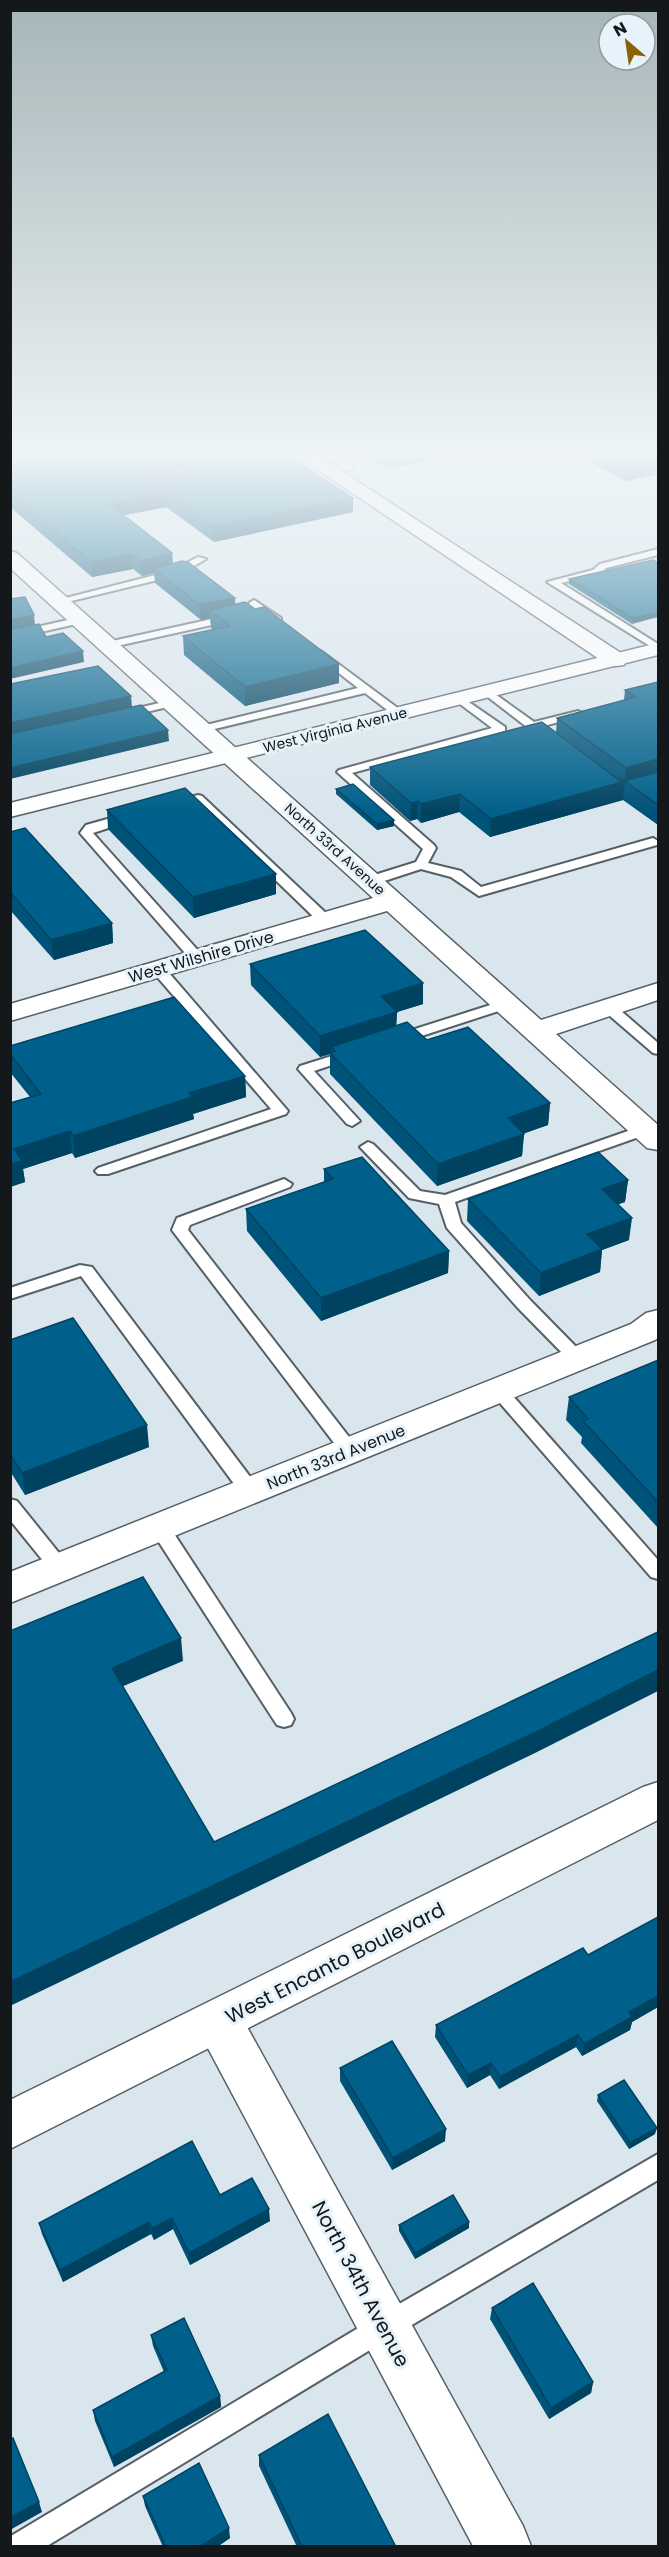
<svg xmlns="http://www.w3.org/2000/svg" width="669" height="2557" font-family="Poppins,sans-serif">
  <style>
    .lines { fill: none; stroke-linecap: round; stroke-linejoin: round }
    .service-casing { stroke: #555f66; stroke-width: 4 }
    .minor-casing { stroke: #555f66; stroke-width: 3 }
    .tertiary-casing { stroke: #555f66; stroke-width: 3 }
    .service { fill: #fff; fill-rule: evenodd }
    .minor { fill: #fff; fill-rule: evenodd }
    .tertiary { fill: #fff; fill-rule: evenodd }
    .wall { fill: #005378; fill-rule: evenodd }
    .shaded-wall { fill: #004361 }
    .building { fill: #00608b; stroke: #004361; stroke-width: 1.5 }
    .labels { text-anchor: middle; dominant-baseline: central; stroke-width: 6; stroke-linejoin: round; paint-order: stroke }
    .far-street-label { font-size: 14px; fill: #14181b; stroke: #e7f3fb }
    .street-label { font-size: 16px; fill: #14181b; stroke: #e7f3fb }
    .near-street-label { font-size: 20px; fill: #14181b; stroke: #e7f3fb }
  </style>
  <rect width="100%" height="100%" fill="#dae6ee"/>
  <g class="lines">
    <!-- service casing -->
    <g class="service-casing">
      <g id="service">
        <path d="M282,455H299L267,464L263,461Z"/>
        <path d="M327,455H337L354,468L327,474V470L342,467Z"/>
        <path d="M658,549V555L606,568L600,574L561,583L658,644V651L547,582L593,570L600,564Z"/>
        <path d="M198,557L206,559L178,575L59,604L54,601L171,571Z"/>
        <path d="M254,600L281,618V622H273L250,605L249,603Z"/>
        <path d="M230,615L234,616V620L108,648L103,645L108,642Z"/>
        <path d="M81,617L86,620L85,622L10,639V633Z"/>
        <path d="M321,651L403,712V716H395L365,693L202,732L196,729L198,727L358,688L317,656V652Z"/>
        <path d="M488,689L534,722L578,711L584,714L582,716L532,729L528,728L484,694V690Z"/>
        <path d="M460,696L505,727V731L352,773L434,845L436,848L428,863L461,871L481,887L653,838L658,841L657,845L479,896L451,877L421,869L375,884H365L364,881L365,878L416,862L423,849L337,772L339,770L492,728L456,701L454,699Z"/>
        <path d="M172,700L178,703L176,705L125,717L119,714L121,712Z"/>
        <path d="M198,795L202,796L331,918L333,921L331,924H321L196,803L175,809L169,805L171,802Z"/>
        <path d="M129,813L133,814V820L93,833L202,955L204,958L202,961H192L80,833L86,825Z"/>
        <path d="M158,965L163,966L288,1111L286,1114L108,1174H98L95,1171L98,1168L271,1109L153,972L151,969Z"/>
        <path d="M506,1000L513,1004L511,1007L403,1042H393L391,1039L393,1036Z"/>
        <path d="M608,1003L613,1004L658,1043V1054L653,1053L603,1010L601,1007Z"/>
        <path d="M351,1050L356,1051L358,1054L356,1057L314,1071L360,1121L352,1126L347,1124L298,1069L300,1066Z"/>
        <path d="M645,1125L653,1130L650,1133L455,1202L461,1223L530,1300L584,1355L587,1359L584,1363H572L518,1308L447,1228L439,1204L409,1198L360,1147L368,1142L373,1144L420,1191L445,1195Z"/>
        <path d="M284,1179L292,1184L290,1187L190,1225L188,1230L356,1446L359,1451L356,1456L350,1458L344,1456L172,1230L177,1218Z"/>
        <path d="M80,1265L92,1267L257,1486L259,1491L257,1496L250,1498L243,1496L81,1276L10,1299V1288Z"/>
        <path d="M499,1385L505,1387L658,1560V1579L651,1577L493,1395L490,1391L493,1387Z"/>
        <path d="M10,1499L17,1501L67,1563L70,1568L67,1573L60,1575L53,1573L10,1520Z"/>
        <path d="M160,1521L167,1523L291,1713L294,1719L291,1725L284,1727L277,1725L153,1533L151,1528L153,1523Z"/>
        <path d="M658,2154V2180L393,2336L47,2546H10L11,2536L375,2318Z"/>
      </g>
    </g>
    <!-- minor casing -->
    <g class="minor-casing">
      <g id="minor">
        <path d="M296,455H317L624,655L627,660L624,665L616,666L608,665Z"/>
        <path d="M10,551L17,553L541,1020L658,983V1000L556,1034L658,1125V1150L647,1148L387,911L10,1021V1004L373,898L10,568Z"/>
        <path d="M658,1310V1338L655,1340L10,1603V1572L631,1324L646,1313Z"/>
        <path d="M219,2000L236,2007L523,2526L531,2546H473L202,2037L196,2022L202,2007Z"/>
      </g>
    </g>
    <!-- tertiary casing -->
    <g class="tertiary-casing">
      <g id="tertiary">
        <path d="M658,643V655L10,817V803Z"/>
        <path d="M658,1782V1820L10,2149V2100L643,1787Z"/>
      </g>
    </g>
    <!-- service -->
    <use href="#service" class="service"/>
    <!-- minor -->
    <use href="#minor" class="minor"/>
    <!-- tertiary -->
    <use href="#tertiary" class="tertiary"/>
  </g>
  <!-- wall -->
  <g class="wall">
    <path d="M10,455H287L353,498V512L214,542L166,507L124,515L172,553L173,564L235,604L255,609L339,664V683L245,706L184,655L183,636L213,630L211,628L210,618L201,620L155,583L154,573L142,576L133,569L92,577L10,507ZM141,458L156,467L150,465Z"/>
    <path d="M364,455H453L387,469Z"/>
    <path d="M592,455H658V474L626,481L592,463Z"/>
    <path d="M658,563L632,624L569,584V579Z"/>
    <path d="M658,682V825L623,800L490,837L459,812L421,823L417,819L410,821L370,785V767L556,733L557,718L624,700L625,690Z"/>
    <path d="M336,789L394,826L377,830L336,794Z"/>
    <path d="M107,810L276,874V894L194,918L108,829Z"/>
    <path d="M10,832L112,923L113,943L54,960L10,910Z"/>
    <path d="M250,964L423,983V1004L397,1012L396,1025L550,1103L548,1125L524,1133L522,1156L437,1186L330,1074V1054L320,1057L251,985Z"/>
    <path d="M10,1046L245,1076L246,1097L193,1114L194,1119L75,1158L72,1153L23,1169L25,1182L10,1187L30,1097L10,1072Z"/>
    <path d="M324,1169L449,1251L448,1273L321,1321L247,1231L246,1209L324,1182Z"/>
    <path d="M628,1180L625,1202L618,1204L629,1240L602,1250L600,1272L539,1296L467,1221L468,1199Z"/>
    <path d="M10,1340L149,1447L25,1495L10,1471Z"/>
    <path d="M658,1360V1528L581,1443L582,1437L566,1420L569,1397Z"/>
    <path d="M658,1917V2007L632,2022L630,2030L582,2056L576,2047L499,2089L490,2075L467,2088L435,2037L436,2025L588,1955Z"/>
    <path d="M340,2068L445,2141L392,2170L340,2081Z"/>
    <path d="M598,2095L655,2134L629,2149L597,2101Z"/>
    <path d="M220,2195L270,2221L190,2265L173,2229L154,2240L151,2234L63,2282L42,2234L39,2223Z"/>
    <path d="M469,2222V2228L415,2259L399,2231V2225Z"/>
    <path d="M492,2308L593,2382L591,2393L549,2419L490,2319Z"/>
    <path d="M151,2335L220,2396L221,2407L114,2467L95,2421L93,2410L164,2372L153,2346Z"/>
    <path d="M259,2455L396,2547H297L259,2466Z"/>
    <path d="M143,2496L230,2538L217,2547H163L145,2506Z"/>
  </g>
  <!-- shaded-wall -->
  <g class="shaded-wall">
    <path d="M191,455H267L167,474V460Z"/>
    <path d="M387,455H453L387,469Z"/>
    <path d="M658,463V474L626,481L627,469Z"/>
    <path d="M166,492V507L110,518L109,504Z"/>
    <path d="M353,498V512L214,542L213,527Z"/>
    <path d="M172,553L173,568L154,569V573L142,576L141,561Z"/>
    <path d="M132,554L133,569L92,577L91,562Z"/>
    <path d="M235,598L236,612L210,610V618L201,620L200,605Z"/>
    <path d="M658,612V617L632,624L633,618Z"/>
    <path d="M34,615L35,625L10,631V620Z"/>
    <path d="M83,651L84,662L10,679V668Z"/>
    <path d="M339,664V683L245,706V687Z"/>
    <path d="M131,696L132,707L10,735V723Z"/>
    <path d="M168,730L169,741L10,779V768Z"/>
    <path d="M658,759L657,777L625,781L626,768Z"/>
    <path d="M625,781L623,800L490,837L491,819Z"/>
    <path d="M460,794L459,812L421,823V804Z"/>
    <path d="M418,801L417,819L410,821L411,803Z"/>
    <path d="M394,820V826L377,830V824Z"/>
    <path d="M276,874V894L194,918L193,897Z"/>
    <path d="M112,923L113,943L54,960L51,940Z"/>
    <path d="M423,983V1004L397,1012L396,1033L335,1051L331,1047V1054L330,1053V1054L320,1057V1036L381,996Z"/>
    <path d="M245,1076L246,1097L193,1114L194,1119L75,1158L73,1136L189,1093Z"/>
    <path d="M550,1103L548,1125L506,1140L508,1118Z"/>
    <path d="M70,1131L72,1153L23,1169L25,1182L10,1187V1164L14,1149Z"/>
    <path d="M524,1134L522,1156L437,1186L438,1164Z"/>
    <path d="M628,1180L625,1202L599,1211L602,1189Z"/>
    <path d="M632,1218L629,1240L602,1250L600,1272L539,1296L541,1273L587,1234Z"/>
    <path d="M449,1251L448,1273L321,1321V1298Z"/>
    <path d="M147,1425L149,1447L25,1495L22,1473Z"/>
    <path d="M181,1638L183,1661L114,1690L112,1668Z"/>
    <path d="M658,1670V1691L535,1753L10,2006V1982Z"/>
    <path d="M658,1996V2007L632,2022L630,2030L582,2056L584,2044L629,2012Z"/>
    <path d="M578,2035L576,2047L499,2089L500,2077Z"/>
    <path d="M491,2063L490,2075L467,2088L468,2075Z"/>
    <path d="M657,2128L655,2134L629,2149L630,2143Z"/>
    <path d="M446,2129L445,2141L392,2170L393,2158Z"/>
    <path d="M269,2209L270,2221L190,2265L189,2253Z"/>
    <path d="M172,2218L173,2229L154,2240L152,2228Z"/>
    <path d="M149,2222L151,2234L63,2282L60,2270Z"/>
    <path d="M469,2222V2228L415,2259V2253Z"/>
    <path d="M593,2382L591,2393L549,2419L551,2408Z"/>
    <path d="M220,2396L221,2407L114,2467L112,2457Z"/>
    <path d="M39,2502L42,2512L10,2530V2518Z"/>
    <path d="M229,2528L230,2538L217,2547H199Z"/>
  </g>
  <!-- building -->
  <g class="building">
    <path d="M10,455H138L150,465L166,470L240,455H287L353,498L213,527L166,492L109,504L172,553L141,561L132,554L91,562L10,494Z"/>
    <path d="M159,455H191L167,460Z"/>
    <path d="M600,455H658V463L627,469Z"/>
    <path d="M653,560L658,563V612L633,618L569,579Z"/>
    <path d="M182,561L189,563L235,598L200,605L154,569Z"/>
    <path d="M25,597L34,615L10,620V599Z"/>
    <path d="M245,602L255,609L264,607L339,664L245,687L183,636L230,626L210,610Z"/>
    <path d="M39,624L46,637L63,633L83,651L10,668V630Z"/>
    <path d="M98,666L131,696L10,723V684Z"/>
    <path d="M658,682V759L626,768L557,718L636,697L625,690Z"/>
    <path d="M141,705L168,730L10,768V734Z"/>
    <path d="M542,722L619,780L624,781L658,772V805L625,781L491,819L460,794L421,804L418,801L411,803L370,767Z"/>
    <path d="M353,784L394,820L377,824L336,789Z"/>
    <path d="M185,788L276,874L193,897L107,810Z"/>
    <path d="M25,828L112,923L51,940L10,892V832Z"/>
    <path d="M365,930L423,983L381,996L397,1012L320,1036L250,964Z"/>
    <path d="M174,997L245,1076L189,1093L192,1097L73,1136L70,1131L14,1149L22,1161L10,1164V1103L41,1094L10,1054V1046Z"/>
    <path d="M407,1022L427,1040L468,1027L550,1103L508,1118L524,1134L438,1164L330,1053L335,1051L331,1047Z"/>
    <path d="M598,1152L628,1180L602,1189L632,1218L587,1234L602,1249L541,1273L468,1199Z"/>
    <path d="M362,1157L449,1251L321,1298L246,1209L333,1179L324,1169Z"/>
    <path d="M73,1318L147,1425L22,1473L10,1454V1340Z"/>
    <path d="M658,1360V1502L583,1421L588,1419L569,1397Z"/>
    <path d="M143,1577L181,1638L112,1668L214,1842L658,1632V1670L538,1731L10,1982V1631Z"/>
    <path d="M658,1917V1996L629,2012L632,2017L584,2044L578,2035L500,2077L491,2063L468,2075L436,2025L583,1948L588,1955Z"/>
    <path d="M392,2041L446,2129L393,2158L340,2068Z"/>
    <path d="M624,2080L657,2128L630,2143L598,2095Z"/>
    <path d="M192,2141L220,2195L252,2178L269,2209L189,2253L172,2218L152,2228L149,2222L60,2270L39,2223Z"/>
    <path d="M453,2195L469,2222L415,2253L399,2225Z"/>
    <path d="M533,2283L593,2382L551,2408L492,2308Z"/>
    <path d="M184,2318L220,2396L112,2457L93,2410L167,2370L151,2335Z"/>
    <path d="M328,2414L396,2547H302L259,2455Z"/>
    <path d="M13,2438L39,2502L10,2518V2439Z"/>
    <path d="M199,2463L229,2528L199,2547H166L143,2496Z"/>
  </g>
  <!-- sky -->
  <linearGradient id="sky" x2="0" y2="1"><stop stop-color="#a6b6b8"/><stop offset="0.56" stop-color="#eef4f7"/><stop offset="1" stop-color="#eef4f7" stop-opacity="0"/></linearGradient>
  <rect width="669" height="813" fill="url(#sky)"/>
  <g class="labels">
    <!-- far-street labels -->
    <g class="far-street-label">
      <text transform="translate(335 730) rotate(-14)">West Virginia Avenue</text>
      <text transform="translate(335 849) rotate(42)">North 33rd Avenue</text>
    </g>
    <!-- street labels -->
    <g class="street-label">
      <text transform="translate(201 957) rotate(-16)">West Wilshire Drive</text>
      <text transform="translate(336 1457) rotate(-22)">North 33rd Avenue</text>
    </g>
    <!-- near-street labels -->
    <g class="near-street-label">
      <text transform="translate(335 1963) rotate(-27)">West Encanto Boulevard</text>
      <text transform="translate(361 2284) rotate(62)">North 34th Avenue</text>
    </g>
  </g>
  <!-- border -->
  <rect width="669" height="2557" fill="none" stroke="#14181b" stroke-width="24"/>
  <!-- north arrow -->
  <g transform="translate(627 42) rotate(331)"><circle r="28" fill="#e7f3fb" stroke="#939ba1" stroke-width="1.5"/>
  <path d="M0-4.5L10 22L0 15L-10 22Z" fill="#8b6103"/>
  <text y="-9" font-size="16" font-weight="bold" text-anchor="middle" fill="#14181b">N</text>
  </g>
</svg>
